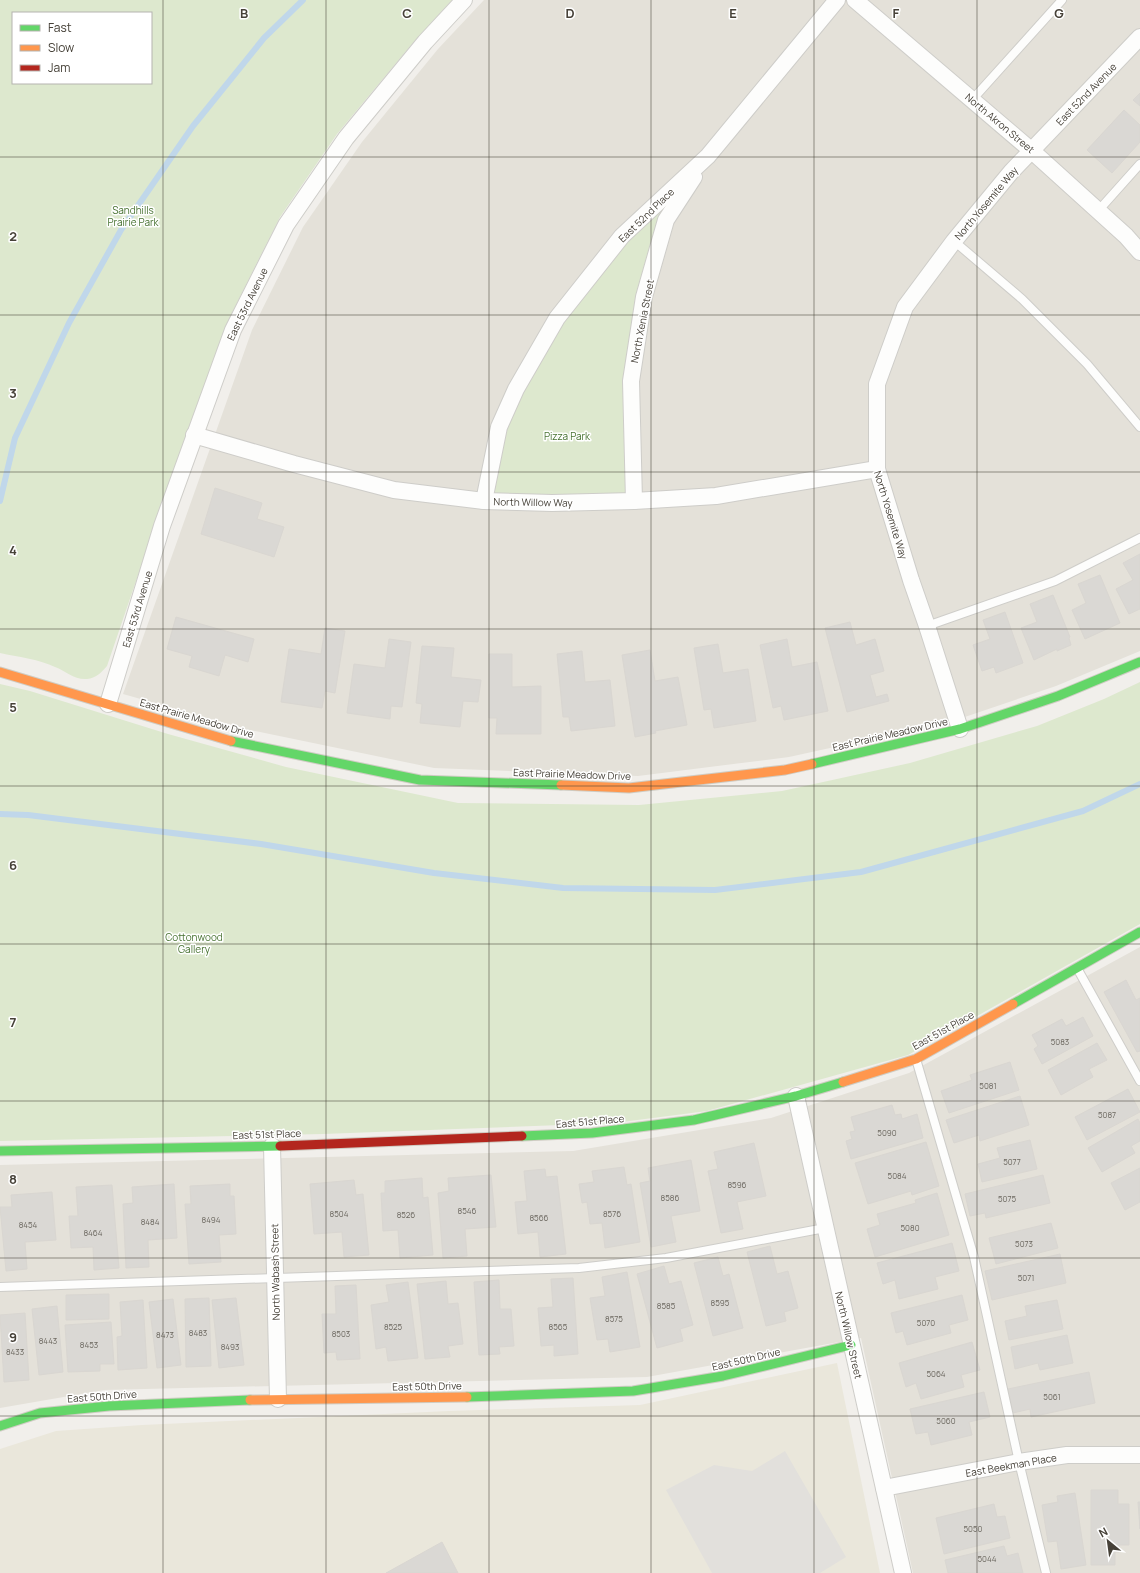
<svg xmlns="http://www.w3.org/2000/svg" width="1140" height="1573" font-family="Manrope,sans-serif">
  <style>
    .residential { fill: #e4e1d9 }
    .education { fill: #eae7db }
    .green { fill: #dde8ce; fill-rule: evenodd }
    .parking { fill: #e2e0dc }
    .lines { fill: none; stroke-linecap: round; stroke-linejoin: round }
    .stream { stroke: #c0d7ea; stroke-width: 6 }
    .building { fill: #dad8d4; stroke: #d9d6d1 }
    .lane-casing { stroke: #cecdc9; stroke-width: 10 }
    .street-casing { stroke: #cecdc9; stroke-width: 18 }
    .fast-casing { stroke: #cfccc3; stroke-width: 11 }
    .slow-casing { stroke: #cfccc3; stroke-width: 11 }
    .jam-casing { stroke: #cfccc3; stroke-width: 11 }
    .lane { stroke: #fdfdfc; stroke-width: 8 }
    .street { stroke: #fdfdfc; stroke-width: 16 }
    .fast { stroke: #63d668; stroke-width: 9 }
    .slow { stroke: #ff974d; stroke-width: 9 }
    .jam { stroke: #b3261e; stroke-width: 9 }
    .grid { fill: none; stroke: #464138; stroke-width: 1; stroke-opacity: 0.55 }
    .labels { text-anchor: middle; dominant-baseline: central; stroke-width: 3; stroke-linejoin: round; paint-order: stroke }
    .number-label { font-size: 8px; fill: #6c6860 }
    .street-label { font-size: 10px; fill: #464138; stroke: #fff }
    .park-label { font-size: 10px; fill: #477231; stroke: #fff }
    .grid-label { font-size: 13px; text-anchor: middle; font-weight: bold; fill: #464138; stroke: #fff; stroke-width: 3; stroke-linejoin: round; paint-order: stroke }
  </style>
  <rect width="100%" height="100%" fill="#f1efeb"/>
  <!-- residential -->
  <g class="residential">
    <path d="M484,0H1140V651L1056,686L953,721L789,757L638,776L434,768L250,730L123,694L252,330L303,227L362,142L438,49Z"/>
    <path d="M1140,947V1573H913L861,1338L647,1377L104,1390L0,1408V1165L573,1151L771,1118L909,1073Z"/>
  </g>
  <!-- education -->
  <path class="education" d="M837,1363L880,1573H0V1449L56,1431L142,1425L449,1411L640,1405Z"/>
  <!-- green -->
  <g class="green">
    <path d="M0,0H452L412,44L337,134L280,217L230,317L163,502L107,666C101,673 96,678 87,679C74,680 66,671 55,667C38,659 18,657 0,653ZM13,13H151V83H13Z"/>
    <path d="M708,156L666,220L631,381L634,501H484L516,389L622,236Z"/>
    <path d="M1140,682V924L908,1055L707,1111L614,1123L323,1134L0,1141V684L30,691L168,734L286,767L458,803L639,805L782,791L910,763L1037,726L1104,699Z"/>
  </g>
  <!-- parking -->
  <path class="parking" d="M785,1451L846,1557L820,1573H712L666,1490L714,1465L752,1471Z"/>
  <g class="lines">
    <!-- stream -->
    <g class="stream">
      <path d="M0,501L15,438L69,323L121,230L193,126L264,38L303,0"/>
      <path d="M0,814L28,815L261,844L434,873L563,888L715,890L861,872L1083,811L1140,784"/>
    </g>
  </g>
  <!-- building -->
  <g class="building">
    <path d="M1140,93V106L1133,100Z"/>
    <path d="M1124,110L1140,125V142L1112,173L1087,150Z"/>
    <path d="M215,488L262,503L257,519L284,527L274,557L201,534Z"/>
    <path d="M1140,554V609L1129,614L1116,589L1133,580L1123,563Z"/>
    <path d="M1100,575L1120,623L1085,639L1072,610L1086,603L1078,584Z"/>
    <path d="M1053,595L1070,637L1069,638L1071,645L1057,651V649L1034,660L1021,628L1037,622L1030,604Z"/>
    <path d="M1005,612L1023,663L996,673L994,667L982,671L973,645L990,639L983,620Z"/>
    <path d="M176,617L254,639L248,662L225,655L219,676L189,667L192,656L167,649Z"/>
    <path d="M850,622L856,645L875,639L884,671L870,675L876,697L887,694L889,701L847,712L825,628Z"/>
    <path d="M325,628L345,631L335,693L325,691L322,708L281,702L289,649L321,654Z"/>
    <path d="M389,639L411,642L402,707L391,706L390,719L347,713L354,664L385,668Z"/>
    <path d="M787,639L792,667L817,662L828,711L784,720L781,706L773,708L760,645Z"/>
    <path d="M718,644L723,673L748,669L756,721L714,728L711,709L704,710L694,648Z"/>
    <path d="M422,646L454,648L451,677L481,680L478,702L463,701L460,727L420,723L422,704L416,703Z"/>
    <path d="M650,650L655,681L678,677L687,725L655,731L656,733L635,737L622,655Z"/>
    <path d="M582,651L585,682L610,680L615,726L571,731L569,717H563L557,654Z"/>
    <path d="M489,654H512V687L541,686V734H496L497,718H489Z"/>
    <path d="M1126,980L1136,1000L1140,998V1051L1137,1052L1104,992Z"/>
    <path d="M1083,1017L1093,1036L1042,1064L1034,1049L1038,1046L1032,1035L1062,1019L1066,1026Z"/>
    <path d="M1097,1043L1107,1060L1089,1069L1093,1077L1061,1095L1048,1070Z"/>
    <path d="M1010,1062L1019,1090L949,1113L941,1091L972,1080L970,1075Z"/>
    <path d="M1128,1089L1140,1112L1087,1140L1075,1117Z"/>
    <path d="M1020,1096L1029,1125L980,1141L979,1135L954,1143L946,1120Z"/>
    <path d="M892,1105L895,1115L901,1114L902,1119L917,1114L923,1138L851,1159L846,1141L852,1139L850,1132L855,1131L851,1117Z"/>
    <path d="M1138,1119L1140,1123V1141L1131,1146L1135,1153L1102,1172L1088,1148Z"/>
    <path d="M1030,1140L1037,1169L982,1182L978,1164L1000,1158L997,1148Z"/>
    <path d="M926,1142L939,1186L912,1195L911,1191L868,1204L855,1163Z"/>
    <path d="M754,1143L766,1196L737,1202L743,1229L721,1233L708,1171L718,1169L714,1152Z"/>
    <path d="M691,1160L700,1211L671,1216L676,1242L651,1247L640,1183L650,1181L648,1168Z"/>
    <path d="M624,1167L627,1185L631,1184L640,1242L605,1248L602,1223L590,1224L587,1202L582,1203L579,1184L594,1182L592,1171Z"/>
    <path d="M1140,1168V1202L1125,1210L1111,1183Z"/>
    <path d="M545,1169L546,1177L557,1176L566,1254L540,1257L538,1232L518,1234L515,1202L527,1201L524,1171Z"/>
    <path d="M491,1175L496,1227L465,1229L467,1256L443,1258L438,1193L449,1191L448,1178Z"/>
    <path d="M1043,1175L1050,1203L986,1218L985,1213L970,1216L965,1194Z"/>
    <path d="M422,1178L423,1198L428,1197L433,1255L400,1258L398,1230L383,1231L381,1193H385V1181Z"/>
    <path d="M354,1180L356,1195L363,1194L369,1255L344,1257L342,1232L314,1234L310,1184Z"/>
    <path d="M174,1184L177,1238L148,1240L149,1267L126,1268L123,1204L133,1203L132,1187Z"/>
    <path d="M230,1184V1196H234L236,1234L219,1235L221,1262L189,1264L185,1204H191L190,1186Z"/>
    <path d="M112,1185L119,1268L94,1270L93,1247L71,1248L69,1216H78L76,1187Z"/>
    <path d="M52,1192L56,1240L25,1242L27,1269L6,1271L0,1207H12L11,1195Z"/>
    <path d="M937,1193L949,1235L875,1257L867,1229L880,1225L877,1214L916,1203L915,1200Z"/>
    <path d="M1051,1223L1058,1248L996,1264L989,1238Z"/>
    <path d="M952,1243L959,1271L935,1277L938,1289L899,1299L895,1280L883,1284L877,1263Z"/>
    <path d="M770,1246L777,1274L788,1271L798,1308L784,1312L786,1321L766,1326L747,1252Z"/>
    <path d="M1060,1254L1066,1283L992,1300L985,1271Z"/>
    <path d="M718,1257L723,1276L729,1274L743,1328L713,1336L694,1263Z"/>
    <path d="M664,1266L669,1284L681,1281L693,1325L680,1329L683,1341L657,1348L637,1274Z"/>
    <path d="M627,1272L640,1347L610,1352L608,1339L597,1340L590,1298L605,1296L602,1277Z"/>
    <path d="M573,1278L578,1354L554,1356V1345L541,1346L538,1308L553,1307L551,1279Z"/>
    <path d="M499,1280L500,1309H511L514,1346L499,1347L500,1354L479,1355L474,1282Z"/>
    <path d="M446,1281L448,1304L458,1303L463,1344L448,1346L450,1357L425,1359L417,1284Z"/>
    <path d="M408,1282L418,1358L388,1361L386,1347L376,1349L371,1305L389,1302L386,1285Z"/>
    <path d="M356,1285L360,1359L337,1360L336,1352L324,1353L322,1314H336L335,1286Z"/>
    <path d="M109,1294V1319L66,1320V1295Z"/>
    <path d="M962,1295L968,1320L949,1325L951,1333L907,1345L903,1331L896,1333L891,1313Z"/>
    <path d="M209,1298L211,1366L186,1367L185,1299Z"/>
    <path d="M236,1298L244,1365L219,1368L212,1300Z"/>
    <path d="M173,1299L181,1365L157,1368L149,1302Z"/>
    <path d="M143,1300L147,1368L118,1370L117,1337L122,1336L120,1302Z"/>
    <path d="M1057,1300L1063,1329L1009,1340L1005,1321L1027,1316L1025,1306Z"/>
    <path d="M57,1306L63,1372L39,1375L32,1309Z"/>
    <path d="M25,1313L29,1380L4,1382L0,1315Z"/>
    <path d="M111,1322L114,1364H100V1371L68,1372L65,1325Z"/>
    <path d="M1067,1335L1073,1363L1040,1370L1038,1363L1015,1369L1011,1347Z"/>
    <path d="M972,1342L980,1370L961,1375L964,1387L921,1399L916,1383L906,1387L899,1363Z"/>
    <path d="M1089,1372L1095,1403L1031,1417L1030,1409L1013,1413L1008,1389Z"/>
    <path d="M984,1392L990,1417L969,1422L972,1435L931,1445L928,1432L916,1434L910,1409Z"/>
    <path d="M1091,1490H1118V1504H1129V1545H1119V1552H1115V1565H1091Z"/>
    <path d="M1075,1493L1086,1565L1061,1569L1057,1541L1048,1542L1042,1505L1058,1502L1057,1496Z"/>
    <path d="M1138,1502H1140V1529Z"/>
    <path d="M994,1504L997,1517L1005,1516L1010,1538L944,1554L936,1518Z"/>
    <path d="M442,1542L458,1573H386Z"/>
    <path d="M1004,1546L1007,1556L1018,1553L1023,1573H948L945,1560Z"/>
  </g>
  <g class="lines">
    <!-- lane casing -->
    <g class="lane-casing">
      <g id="lane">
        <path d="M972,100L1062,0"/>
        <path d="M1098,211L1140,164"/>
        <path d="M954,241L1022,299L1087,364L1140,427"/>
        <path d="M927,626L1055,581L1140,538"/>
        <path d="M1077,968L1140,1081"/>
        <path d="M916,1059L974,1257L1019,1462L1046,1573"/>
        <path d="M0,1287L579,1268L666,1258L825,1228"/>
      </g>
    </g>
    <!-- street casing -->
    <g class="street-casing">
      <g id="street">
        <path d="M855,0L1032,151L1126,236L1140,252"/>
        <path d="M194,435L294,464L394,490L484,501L552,503L634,501L716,496L877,469"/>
        <path d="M484,501L499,427L516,389L557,318L622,236L708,156L837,0"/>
        <path d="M634,501L631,381L644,297L666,220L694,177"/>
        <path d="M108,704L162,526L233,330L286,225L346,138L425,42L464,0"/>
        <path d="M960,729L927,626L911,580L877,469V384L905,307L954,241L1011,172L1140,37"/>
        <path d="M796,1096L903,1573"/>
        <path d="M272,1146L278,1399"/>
        <path d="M884,1488L1019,1462L1067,1455H1140"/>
      </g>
    </g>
    <!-- fast casing -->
    <g class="fast-casing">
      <g id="fast">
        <path d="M231,741L420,780L561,785"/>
        <path d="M812,764L960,729L1058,696L1140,662"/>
        <path d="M1013,1004L1140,932"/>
        <path d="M522,1136L592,1133L694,1120L796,1096L843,1082"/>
        <path d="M0,1151L280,1146"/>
        <path d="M467,1397L633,1391L723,1376L851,1345"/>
        <path d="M0,1426L40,1413L109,1406L250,1400"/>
      </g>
    </g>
    <!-- slow casing -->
    <g class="slow-casing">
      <g id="slow">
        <path d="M0,672L231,741"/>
        <path d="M561,785L629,788L785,770L812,764"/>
        <path d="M843,1082L916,1059L1013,1004"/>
        <path d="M250,1400L467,1397"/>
      </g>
    </g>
    <!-- jam casing -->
    <g class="jam-casing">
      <path id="jam" d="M280,1146L522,1136"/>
    </g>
    <!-- lane -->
    <use href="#lane" class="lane"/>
    <!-- street -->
    <use href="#street" class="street"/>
    <!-- fast -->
    <use href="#fast" class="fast"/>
    <!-- slow -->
    <use href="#slow" class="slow"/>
    <!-- jam -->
    <use href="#jam" class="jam"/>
  </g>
  <!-- grid -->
  <path class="grid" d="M163,0V1573M326,0V1573M489,0V1573M651,0V1573M814,0V1573M977,0V1573M0,157H1140M0,315H1140M0,472H1140M0,629H1140M0,786H1140M0,944H1140M0,1101H1140M0,1258H1140M0,1416H1140"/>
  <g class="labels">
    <!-- number labels -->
    <g class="number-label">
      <text x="1060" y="1041">5083</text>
      <text x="988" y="1085">5081</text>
      <text x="1107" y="1114">5087</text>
      <text x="887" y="1132">5090</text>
      <text x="1012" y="1161">5077</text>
      <text x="897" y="1175">5084</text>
      <text x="737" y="1184">8596</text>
      <text x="670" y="1197">8586</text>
      <text x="1007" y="1198">5075</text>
      <text x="467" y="1210">8546</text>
      <text x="339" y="1213">8504</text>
      <text x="612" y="1213">8576</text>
      <text x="406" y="1214">8526</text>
      <text x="539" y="1217">8566</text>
      <text x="211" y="1219">8494</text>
      <text x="150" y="1221">8484</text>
      <text x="28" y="1224">8454</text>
      <text x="910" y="1227">5080</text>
      <text x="93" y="1232">8464</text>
      <text x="1024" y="1243">5073</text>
      <text x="1026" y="1277">5071</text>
      <text x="720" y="1302">8595</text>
      <text x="666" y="1305">8585</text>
      <text x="614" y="1318">8575</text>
      <text x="926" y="1322">5070</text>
      <text x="393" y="1326">8525</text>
      <text x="558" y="1326">8565</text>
      <text x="198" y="1332">8483</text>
      <text x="341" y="1333">8503</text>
      <text x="165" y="1334">8473</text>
      <text x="48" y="1340">8443</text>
      <text x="89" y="1344">8453</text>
      <text x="230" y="1346">8493</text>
      <text x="15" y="1351">8433</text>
      <text x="936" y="1373">5064</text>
      <text x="1052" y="1396">5061</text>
      <text x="946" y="1420">5060</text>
      <text x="973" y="1528">5050</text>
      <text x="987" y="1558">5044</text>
    </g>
    <!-- street labels -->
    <g class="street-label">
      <text transform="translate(1086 94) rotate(-46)">East 52nd Avenue</text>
      <text transform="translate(1000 123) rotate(40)">North Akron Street</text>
      <text transform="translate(986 203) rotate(-50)">North Yosemite Way</text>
      <text transform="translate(646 215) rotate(-44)">East 52nd Place</text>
      <text transform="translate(247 304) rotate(-64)">East 53rd Avenue</text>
      <text transform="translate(642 321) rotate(-79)">North Xenia Street</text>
      <text transform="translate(533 502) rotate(1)">North Willow Way</text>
      <text transform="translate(891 515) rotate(73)">North Yosemite Way</text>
      <text transform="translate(137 609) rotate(-73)">East 53rd Avenue</text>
      <text transform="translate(197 718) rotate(16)">East Prairie Meadow Drive</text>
      <text transform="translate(890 734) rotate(-13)">East Prairie Meadow Drive</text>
      <text transform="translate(572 774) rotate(2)">East Prairie Meadow Drive</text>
      <text transform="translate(943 1030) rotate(-29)">East 51st Place</text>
      <text transform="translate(590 1121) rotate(-5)">East 51st Place</text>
      <text transform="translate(267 1134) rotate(-2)">East 51st Place</text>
      <text transform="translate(275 1272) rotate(-91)">North Wabash Street</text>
      <text transform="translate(849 1335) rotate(77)">North Willow Street</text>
      <text transform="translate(746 1359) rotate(-13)">East 50th Drive</text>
      <text transform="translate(427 1386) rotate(-1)">East 50th Drive</text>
      <text transform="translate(102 1396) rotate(-4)">East 50th Drive</text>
      <text transform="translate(1011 1465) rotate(-10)">East Beekman Place</text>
    </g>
    <!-- park labels -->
    <g class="park-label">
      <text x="133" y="210">Sandhills<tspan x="133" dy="12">Prairie Park</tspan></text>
      <text x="567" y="436">Pizza Park</text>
      <text x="194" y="937">Cottonwood<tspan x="194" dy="12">Gallery</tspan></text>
    </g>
  </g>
  <g class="grid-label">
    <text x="244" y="18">B</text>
    <text x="407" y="18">C</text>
    <text x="570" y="18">D</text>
    <text x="733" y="18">E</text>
    <text x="896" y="18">F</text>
    <text x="1059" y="18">G</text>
    <text x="13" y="241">2</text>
    <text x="13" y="398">3</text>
    <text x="13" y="555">4</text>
    <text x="13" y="712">5</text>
    <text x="13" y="870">6</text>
    <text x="13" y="1027">7</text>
    <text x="13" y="1184">8</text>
    <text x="13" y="1342">9</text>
  </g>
  <!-- legend -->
  <rect x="12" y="12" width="140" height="72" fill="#ffffff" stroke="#b5b3af"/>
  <rect x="20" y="25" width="20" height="6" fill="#63d668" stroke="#b5b3af"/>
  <text x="48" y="32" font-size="12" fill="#464138">Fast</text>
  <rect x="20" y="45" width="20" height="6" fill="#ff974d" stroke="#b5b3af"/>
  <text x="48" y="52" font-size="12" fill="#464138">Slow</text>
  <rect x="20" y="65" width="20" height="6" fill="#b3261e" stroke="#b5b3af"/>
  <text x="48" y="72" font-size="12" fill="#464138">Jam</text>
  <!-- north arrow -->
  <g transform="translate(1108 1541) rotate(331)" stroke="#ffffff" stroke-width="3" paint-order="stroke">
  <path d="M0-3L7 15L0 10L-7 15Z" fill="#464138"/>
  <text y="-6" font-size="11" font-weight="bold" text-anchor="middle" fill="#464138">N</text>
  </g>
</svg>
